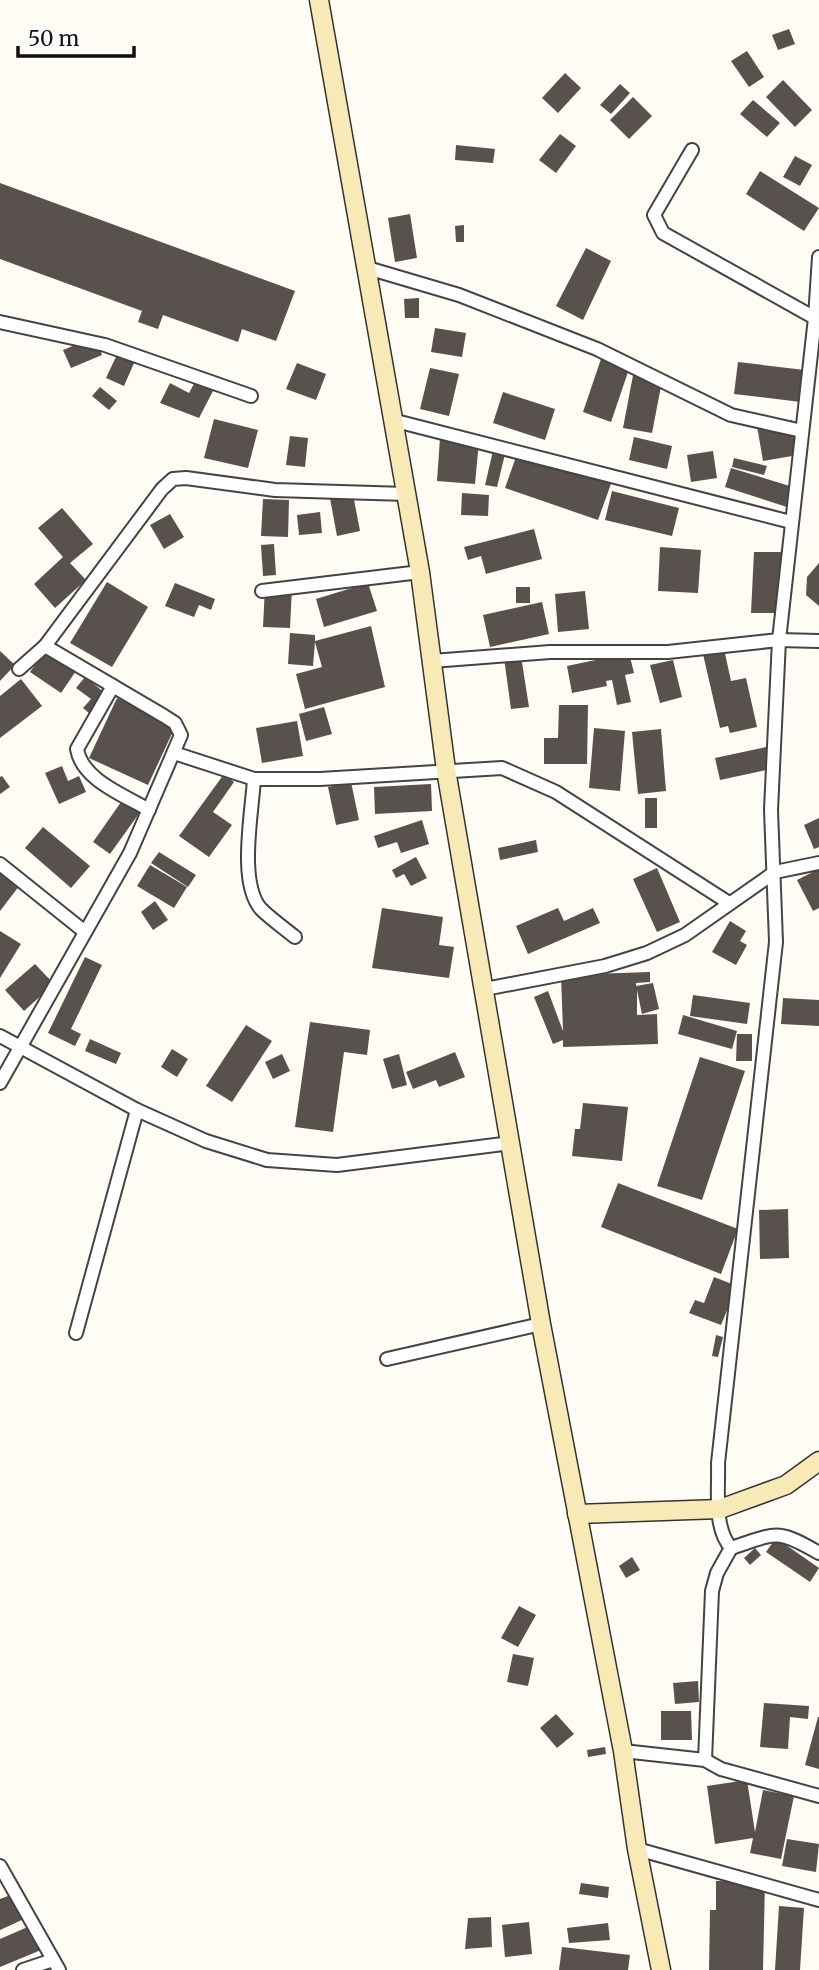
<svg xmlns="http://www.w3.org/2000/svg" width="819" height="1970" font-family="Merriweather,serif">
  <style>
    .building { fill: #59514e }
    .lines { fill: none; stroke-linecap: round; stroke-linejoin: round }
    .street-casing { stroke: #444; stroke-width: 16 }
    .secondary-casing { stroke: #333; stroke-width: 21 }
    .street { stroke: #fff; stroke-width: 12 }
    .secondary { stroke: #f8eab6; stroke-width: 18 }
  </style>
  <rect width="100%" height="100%" fill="#fefcf5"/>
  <!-- building -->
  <g class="building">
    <path d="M789,29L795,44L778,50L772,35Z"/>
    <path d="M747,51L764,77L749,87L731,61Z"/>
    <path d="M565,73L581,88L558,113L542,98Z"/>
    <path d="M783,80L812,110L795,127L766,97Z"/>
    <path d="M620,84L630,93L611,114L600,105Z"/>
    <path d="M633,97L652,116L629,139L610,120Z"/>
    <path d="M753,100L780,123L767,137L740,114Z"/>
    <path d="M560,134L576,146L556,173L539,160Z"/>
    <path d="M456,145L495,149L493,163L455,160Z"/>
    <path d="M795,156L812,165L800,186L783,177Z"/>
    <path d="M760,171L819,208L804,231L746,194Z"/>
    <path d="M0,183L295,291L276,341L242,329L238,342L163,315L158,329L138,322L142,311L0,259Z"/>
    <path d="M410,214L417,258L395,262L388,218Z"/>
    <path d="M464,225V242H456L455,226Z"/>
    <path d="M586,248L611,261L583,320L556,306Z"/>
    <path d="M419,298V318H405L404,299Z"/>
    <path d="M435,328L466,333L462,357L431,352Z"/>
    <path d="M95,337L102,355L71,368L63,350Z"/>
    <path d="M121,346L138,354L124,386L106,378Z"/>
    <path d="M602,356L630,366L611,422L583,412Z"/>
    <path d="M738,362L813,371L809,403L734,394Z"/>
    <path d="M297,363L326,374L316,400L286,389Z"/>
    <path d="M430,368L459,374L449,416L420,409Z"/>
    <path d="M634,370L663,376L652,433L623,428Z"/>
    <path d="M195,382L213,391L199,418L160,403L170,383L189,393Z"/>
    <path d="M100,387L117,401L109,410L92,396Z"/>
    <path d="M503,392L555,409L545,440L493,423Z"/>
    <path d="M214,419L258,430L248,468L204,458Z"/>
    <path d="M792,420L798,455L763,461L757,426Z"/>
    <path d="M290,436L308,438L305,467L286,465Z"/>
    <path d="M634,437L672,446L667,469L629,460Z"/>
    <path d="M440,438L479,441L475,484L437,481Z"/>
    <path d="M493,451L505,454L497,487L485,485Z"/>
    <path d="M713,451L717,478L691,482L687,455Z"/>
    <path d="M517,454L612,481L598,520L505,488Z"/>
    <path d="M734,458L767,466L764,475L732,467Z"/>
    <path d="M731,468L793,487L787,507L725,487Z"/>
    <path d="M352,489L360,531L337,536L329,493Z"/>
    <path d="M612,491L679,508L672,536L605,520Z"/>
    <path d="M462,493L489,495L488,516L461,515Z"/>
    <path d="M263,499L289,500L288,537L261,536Z"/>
    <path d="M62,508L93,544L70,563L86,580L55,608L34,584L63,557L38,528Z"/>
    <path d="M320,512L322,533L299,535L297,515Z"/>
    <path d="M170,514L184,537L164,549L150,525Z"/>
    <path d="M534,529L542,559L486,574L481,556L468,560L464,547Z"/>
    <path d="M274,544L276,575L263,576L261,545Z"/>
    <path d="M660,547L701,550L698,593L658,591Z"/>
    <path d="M754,552H785L786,613H751Z"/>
    <path d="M819,563V606L806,595L807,577Z"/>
    <path d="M107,582L148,607L112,667L70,643Z"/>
    <path d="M175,583L215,599L211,610L199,605L194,617L165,606Z"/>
    <path d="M368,583L377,611L324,627L316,599Z"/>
    <path d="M265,587L292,588L290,628L263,627Z"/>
    <rect x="516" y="587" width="14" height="16"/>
    <path d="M585,591L589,629L558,632L555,594Z"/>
    <path d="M542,602L549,634L490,647L483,615Z"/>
    <path d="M371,626L385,687L305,709L296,674L322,667L315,642L313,666L288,664L290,633L315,635V641Z"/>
    <path d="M724,649L731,681L746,678L757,727L730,733L728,726L720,728L703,654Z"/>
    <path d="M0,651L15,665L0,681Z"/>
    <path d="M45,651L76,671L61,693L30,672Z"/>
    <path d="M629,653L634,673L625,675L631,702L617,705L612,680L606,681L607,686L572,693L567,666Z"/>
    <path d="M521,656L529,707L511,709L504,658Z"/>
    <path d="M673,660L682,697L660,703L650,665Z"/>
    <path d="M85,677L105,693L89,713L83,708L91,699L76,688Z"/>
    <path d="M21,679L42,706L0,738V696Z"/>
    <path d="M117,698L176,725L148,785L89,758Z"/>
    <path d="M559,705H588L587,764H544V738H558Z"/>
    <path d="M324,707L332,734L306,741L299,714Z"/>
    <path d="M297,721L303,756L262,763L256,728Z"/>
    <path d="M594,728L625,731L620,791L589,788Z"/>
    <path d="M661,729L666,791L638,794L632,732Z"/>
    <path d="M766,747L771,769L720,780L715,758Z"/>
    <path d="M62,766L68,781L79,776L86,792L59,804L45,773Z"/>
    <path d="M224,774L234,782L213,812L232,825L209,857L179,836Z"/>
    <path d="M2,776L10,787L0,794V777Z"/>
    <path d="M351,782L359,820L336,825L328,787Z"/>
    <path d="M431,784L432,811L375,814L374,787Z"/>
    <path d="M126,795L143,808L110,854L93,842Z"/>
    <rect x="645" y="798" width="12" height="30"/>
    <path d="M819,818V847L814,849L804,825Z"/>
    <path d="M422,820L429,844L401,853L397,842L378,848L374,836Z"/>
    <path d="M43,827L90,866L71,888L25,848Z"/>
    <path d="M536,840L538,852L500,860L498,848Z"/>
    <path d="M159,852L196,875L188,887L151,863Z"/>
    <path d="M416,857L427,878L411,886L404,874L396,878L392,870Z"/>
    <path d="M0,863L23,881L0,911Z"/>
    <path d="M150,865L187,887L174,908L137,886Z"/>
    <path d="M657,868L680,922L657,932L633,879Z"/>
    <path d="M819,869V908L813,911L797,880Z"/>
    <path d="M155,901L168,920L153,930L141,912Z"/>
    <path d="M382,908L443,917L439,945L454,947L449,978L372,968Z"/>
    <path d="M558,908L564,921L593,908L600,923L528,954L516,926Z"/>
    <path d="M730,921L746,931L740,941L747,945L736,965L712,952Z"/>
    <path d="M0,931L21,944L0,978Z"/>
    <path d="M85,957L102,965L71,1029L81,1034L75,1046L48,1033Z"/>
    <path d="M35,964L54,984L24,1011L5,990Z"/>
    <path d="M650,972V982L636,983V986L653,983L659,1009L642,1014L637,990V1015L657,1014L658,1044L563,1047V1040L553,1044L534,997L548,991L563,1031L561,975Z"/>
    <path d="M693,995L750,1003L747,1024L690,1016Z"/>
    <path d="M783,998L819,1000V1026L781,1024Z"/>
    <path d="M683,1015L737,1031L732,1049L678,1034Z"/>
    <path d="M310,1022L370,1030L367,1055L344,1052L333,1132L295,1127Z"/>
    <path d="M246,1025L272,1041L232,1102L206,1086Z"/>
    <path d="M737,1034H752V1061H736Z"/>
    <path d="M90,1039L121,1053L116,1064L85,1051Z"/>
    <path d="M172,1049L188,1059L177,1077L161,1067Z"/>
    <path d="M455,1052L465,1077L439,1087L436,1080L413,1089L406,1072Z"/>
    <path d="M282,1054L290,1071L273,1079L265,1062Z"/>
    <path d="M399,1054L407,1085L392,1089L383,1059Z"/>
    <path d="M700,1057L745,1071L702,1200L657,1186Z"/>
    <path d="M583,1103L628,1107L622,1161L572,1156L575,1129H580Z"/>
    <path d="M618,1183L738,1229L721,1274L601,1227Z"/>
    <path d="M788,1209L789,1258L760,1259L759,1210Z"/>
    <path d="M714,1277L737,1286L721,1325L689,1313L695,1300L704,1303Z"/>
    <path d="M716,1335L723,1337L718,1357L712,1356Z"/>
    <path d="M776,1538L819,1568L810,1582L766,1552Z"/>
    <path d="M755,1548L761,1555L750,1565L744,1558Z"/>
    <path d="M632,1557L640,1570L626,1578L619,1566Z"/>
    <path d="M519,1606L536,1615L518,1647L501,1638Z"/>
    <path d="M513,1654L534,1658L528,1686L507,1682Z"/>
    <path d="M698,1681L699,1702L675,1704L673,1683Z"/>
    <path d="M764,1703L809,1706L808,1719L790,1717L788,1749L760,1747Z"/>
    <path d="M661,1711H691L692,1740H661Z"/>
    <path d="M556,1714L574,1734L557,1748L540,1728Z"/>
    <path d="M818,1717H819V1769L805,1765Z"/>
    <path d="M605,1747L606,1754L588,1757L587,1750Z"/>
    <path d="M747,1780L755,1832L763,1790L794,1796L781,1859L750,1853L753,1838L715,1844L707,1786Z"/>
    <path d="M787,1839L819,1844L816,1872L782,1866Z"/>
    <path d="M716,1881L765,1882L763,1970H709L710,1910H716Z"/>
    <path d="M581,1883L609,1887L608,1898L579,1894Z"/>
    <path d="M13,1894L24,1919L0,1930V1899Z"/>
    <path d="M779,1906L804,1908L800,1970H775Z"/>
    <path d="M491,1917L492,1947L465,1949L468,1918Z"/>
    <path d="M529,1922L532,1954L505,1957L502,1925Z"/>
    <path d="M608,1923L610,1940L569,1943L567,1928Z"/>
    <path d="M30,1926L41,1950L0,1967V1939Z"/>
    <path d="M562,1947L630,1955L628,1970H559Z"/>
  </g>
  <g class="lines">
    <!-- street casing -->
    <g class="street-casing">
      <g id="street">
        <path d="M692,150L654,215L663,233L815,318"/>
        <path d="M819,257L815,318L779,640L771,810L776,942L718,1463C719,1490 713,1527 731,1548C777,1533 776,1528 819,1553"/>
        <path d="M364,267L459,295L597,349L731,415L802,431"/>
        <path d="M0,322L105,345L251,396"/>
        <path d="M392,420L791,522"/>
        <path d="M262,591L420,572"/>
        <path d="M432,661L550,652H668L779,640L819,641"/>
        <path d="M19,669L45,646L162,489L173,479L186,478L275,490L406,494"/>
        <path d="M113,686L77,749C82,780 124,795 149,810"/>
        <path d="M174,753L254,779H320L502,768L556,792L729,903"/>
        <path d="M254,779C252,813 238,883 261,909C271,919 284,928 295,937"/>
        <path d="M0,864L85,932"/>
        <path d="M485,989L605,966L647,953L685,935L775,872L819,863"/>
        <path d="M0,1036L137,1110L206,1141L267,1160L337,1165L511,1143"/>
        <path d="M0,1083L130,853L181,735L175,723L164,716L45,646"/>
        <path d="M76,1333L137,1110"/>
        <path d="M387,1359L541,1324"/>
        <path d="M623,1751L705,1760L721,1769L819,1796"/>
        <path d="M705,1760L712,1591L717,1573L731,1548"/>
        <path d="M637,1849L819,1900"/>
        <path d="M0,1866L59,1970"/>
        <path d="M23,1970L53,1960"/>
      </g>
    </g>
    <!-- secondary casing -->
    <g class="secondary-casing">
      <g id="secondary">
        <path d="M319,0L420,572L446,770L541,1324L623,1751L637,1849L661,1970"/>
        <path d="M577,1514L720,1509L786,1485L819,1461"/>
      </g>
    </g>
    <!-- street -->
    <use href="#street" class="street"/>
    <!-- secondary -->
    <use href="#secondary" class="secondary"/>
  </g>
  <!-- scale -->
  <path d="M18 46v10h116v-10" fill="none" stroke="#111111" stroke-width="3.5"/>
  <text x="28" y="46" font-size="21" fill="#111111" stroke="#ffffff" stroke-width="5" paint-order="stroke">50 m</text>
</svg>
